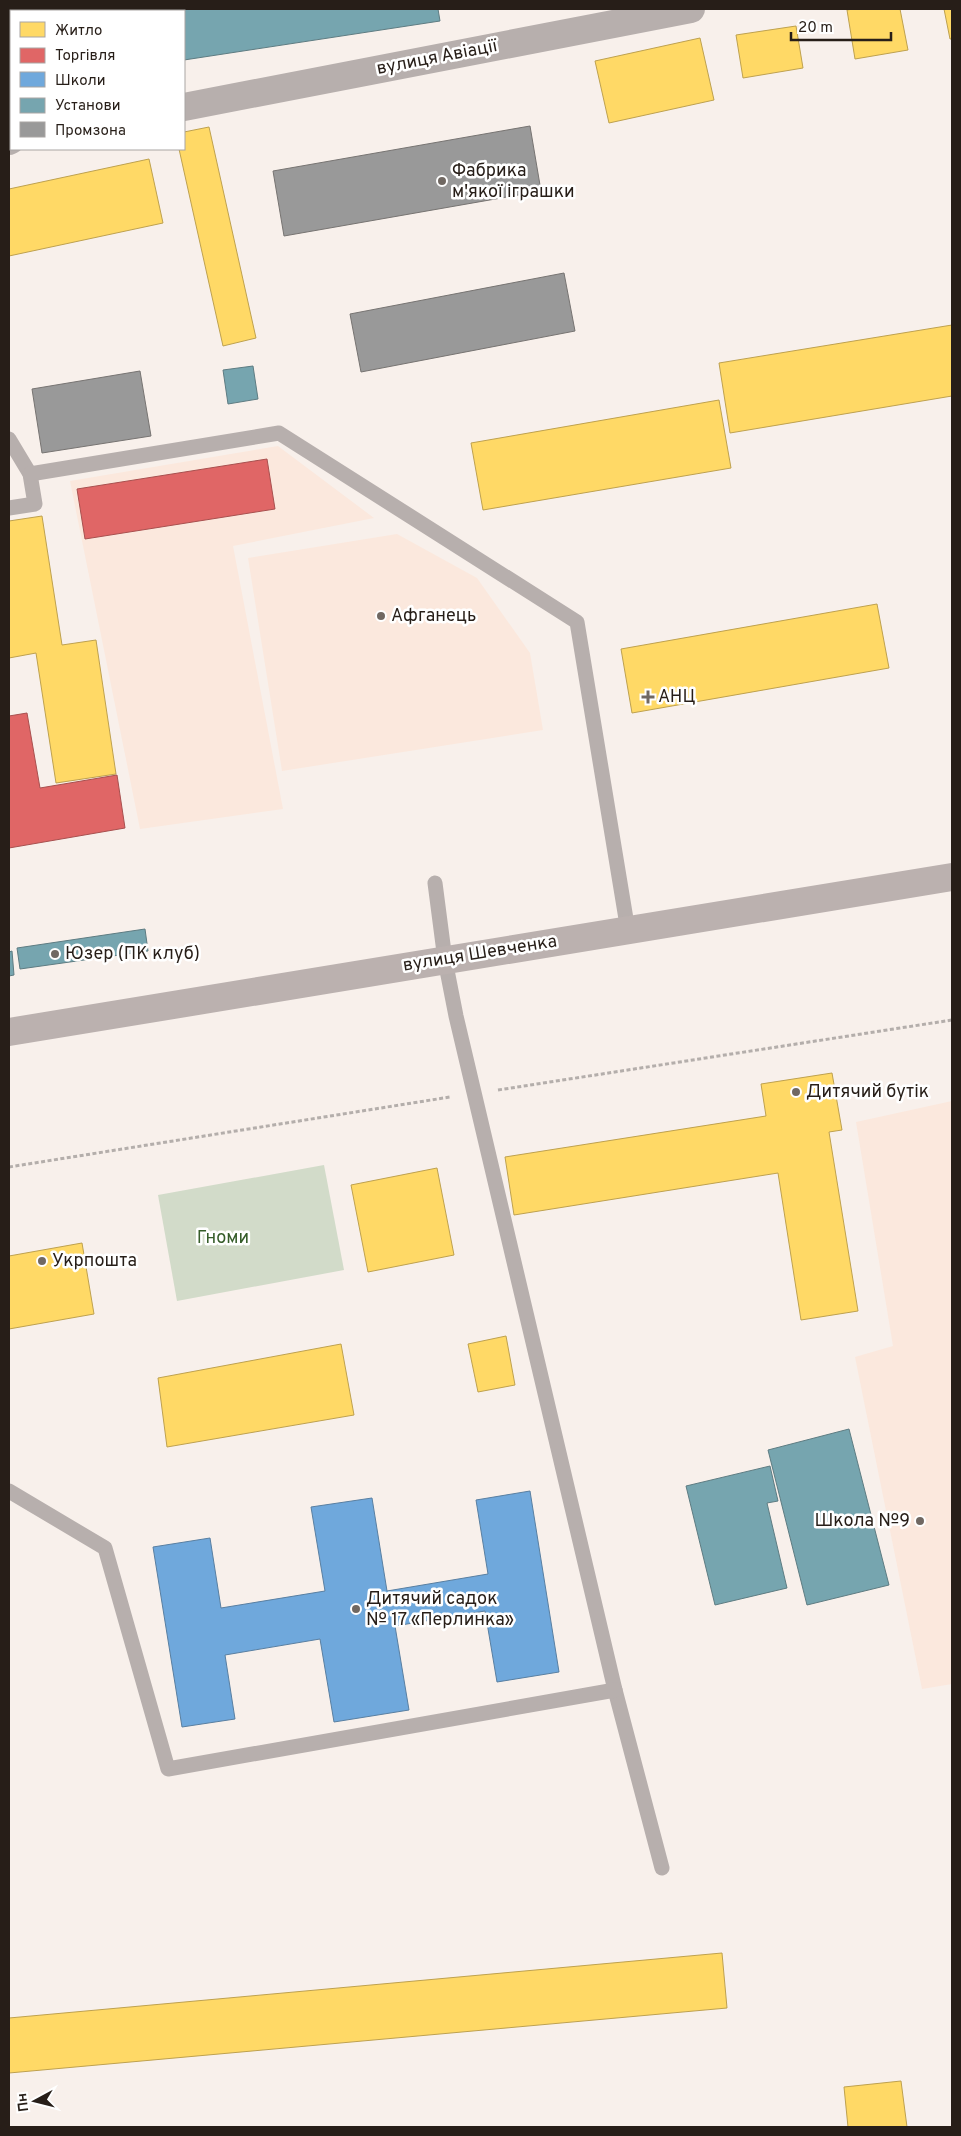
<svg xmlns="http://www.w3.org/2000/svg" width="961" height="2136" font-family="Overpass,sans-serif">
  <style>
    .built { fill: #fbe8dd }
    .green { fill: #d2dbc9 }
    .homes { fill: #ffd966; stroke: #bea14f }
    .shops { fill: #e06666; stroke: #a8504f }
    .schools { fill: #6fa8dc; stroke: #597fa1 }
    .public { fill: #76a5af; stroke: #5e7c82 }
    .industry { fill: #999; stroke: #777472 }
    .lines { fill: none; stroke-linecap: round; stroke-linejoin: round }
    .path { stroke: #b4aeab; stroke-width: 3; stroke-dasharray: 4 2.5; stroke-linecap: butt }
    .service { stroke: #b7afad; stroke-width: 15 }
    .minor { stroke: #b7afad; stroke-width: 28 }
    .primary { stroke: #bbb1af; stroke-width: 28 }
    .poi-dot { fill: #706862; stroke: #fff; stroke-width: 2 }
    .labels { text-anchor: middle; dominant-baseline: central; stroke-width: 5; stroke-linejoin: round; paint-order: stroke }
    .street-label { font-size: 18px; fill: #271e18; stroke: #fff }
    .poi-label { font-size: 18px; fill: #271e18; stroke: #fff; text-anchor: start }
    .park-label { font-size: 18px; fill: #355c29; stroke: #fff }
  </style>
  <rect width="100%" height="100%" fill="#f8f0eb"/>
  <!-- built -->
  <g class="built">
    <path d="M278,446L374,518L233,546L283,809L140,829L70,481Z"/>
    <path d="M397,534L477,578L530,653L543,730L282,771L248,558Z"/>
    <path d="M952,1101V1684L922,1689L855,1357L893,1346L856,1122Z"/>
  </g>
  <!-- green -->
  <path class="green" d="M324,1165L344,1270L177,1301L158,1195Z"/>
  <!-- homes -->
  <g class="homes">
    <path d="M853,9H900L908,50L855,59L847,10Z"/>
    <path d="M944,9H952V39H950Z"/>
    <path d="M796,26L803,68L743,78L736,35Z"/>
    <path d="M11,33V89L9,90V34Z"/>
    <path d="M700,38L714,100L609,123L595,61Z"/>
    <path d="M209,127L256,338L223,346L179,149H184V132Z"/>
    <path d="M149,159L163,223L9,256V189Z"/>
    <path d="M952,325V396L730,433L719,363Z"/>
    <path d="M719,400L731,468L483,510L471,443Z"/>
    <path d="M42,516L62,645L96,640L116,774L56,783L36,653L9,658V521Z"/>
    <path d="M877,604L889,668L632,713L621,649Z"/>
    <path d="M832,1073L842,1130L829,1132L858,1311L801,1320L778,1173L514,1215L505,1157L766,1116L761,1084Z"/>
    <path d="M437,1168L454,1255L368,1272L351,1185Z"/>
    <path d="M82,1243L94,1314L9,1329V1256Z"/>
    <path d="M506,1336L515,1385L478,1392L468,1344Z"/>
    <path d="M341,1344L354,1415L167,1447L158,1378Z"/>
    <path d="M722,1953L727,2008L9,2073V2018Z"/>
    <path d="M901,2081L907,2127H848L844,2087Z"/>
  </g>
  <!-- shops -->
  <g class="shops">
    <path d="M267,459L275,509L85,539L77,489Z"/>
    <path d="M27,713L40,788L117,775L125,828L9,848V716Z"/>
  </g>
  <!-- schools -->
  <path class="schools" d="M530,1491L559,1672L497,1682L485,1611L395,1626L409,1710L334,1722L320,1639L225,1655L235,1719L182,1727L153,1547L210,1538L221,1608L325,1591L311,1507L372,1498L387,1591L488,1574L476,1500Z"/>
  <!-- public -->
  <g class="public">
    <path d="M165,9H438L440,21L184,60V11H165Z"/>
    <path d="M253,366L258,399L228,404L223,370Z"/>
    <path d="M145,929L148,951L20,969L17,948Z"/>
    <path d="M12,951L14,975L9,976V952Z"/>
    <path d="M849,1429L889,1585L807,1605L768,1450Z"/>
    <path d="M770,1466L778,1501L767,1503L787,1588L715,1605L686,1486Z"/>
  </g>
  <!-- industry -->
  <g class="industry">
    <path d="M530,126L541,191L284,236L273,171Z"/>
    <path d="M564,273L575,331L361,372L350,314Z"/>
    <path d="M140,371L151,436L42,453L32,389Z"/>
  </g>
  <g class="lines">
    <!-- path -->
    <g class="path">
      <path d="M498,1090L952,1020"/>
      <path d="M9,1167L450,1097"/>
    </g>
    <!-- service -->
    <g class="service">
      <path d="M9,439L30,474L35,504L9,508"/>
      <path d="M30,474L279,433L577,622L628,931"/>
      <path d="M435,883L445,960L456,1016L615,1690L662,1868"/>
      <path d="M9,1491L105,1548L168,1769L615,1690"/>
    </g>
    <!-- minor -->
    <g class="minor">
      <path d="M184,107L691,9"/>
      <path d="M9,141L11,140"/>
    </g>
    <!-- primary -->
    <path class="primary" d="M9,1032L952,877"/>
  </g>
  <!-- markers -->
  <g class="poi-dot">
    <circle cx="442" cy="181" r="5"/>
    <circle cx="381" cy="616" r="5"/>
    <path d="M645.5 689.5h5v5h5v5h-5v5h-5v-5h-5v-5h5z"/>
    <circle cx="55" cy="954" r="5"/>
    <circle cx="796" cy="1092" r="5"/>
    <circle cx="42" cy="1261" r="5"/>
    <circle cx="920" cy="1521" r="5"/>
    <circle cx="356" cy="1609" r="5"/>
  </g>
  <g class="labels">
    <!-- street labels -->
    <g class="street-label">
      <text transform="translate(437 58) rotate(-11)">вулиця Авіації</text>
      <text transform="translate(480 954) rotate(-9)">вулиця Шевченка</text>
    </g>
    <!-- poi labels -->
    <g class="poi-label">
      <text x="452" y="171">Фабрика<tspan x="452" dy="21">м'якої іграшки</tspan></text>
      <text x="391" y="616">Афганець</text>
      <text x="658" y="697">АНЦ</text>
      <text x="65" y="954">Юзер (ПК клуб)</text>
      <text x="806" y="1092">Дитячий бутік</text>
      <text x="52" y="1261">Укрпошта</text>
      <text x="910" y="1521" text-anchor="end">Школа №9</text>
      <text x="366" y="1599">Дитячий садок<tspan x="366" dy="21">№ 17 «Перлинка»</tspan></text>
    </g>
    <!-- park labels -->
    <g class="park-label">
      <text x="223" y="1238">Гноми</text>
    </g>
  </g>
  <!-- border -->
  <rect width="961" height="2136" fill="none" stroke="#271e18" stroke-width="20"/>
  <!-- legend -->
  <rect x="10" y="10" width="175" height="140" fill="#ffffff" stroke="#a9a5a3"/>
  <rect x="20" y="22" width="25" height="15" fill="#ffd966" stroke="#a9a5a3"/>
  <text x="55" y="35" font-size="15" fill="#271e18">Житло</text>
  <rect x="20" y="48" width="25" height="15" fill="#e06666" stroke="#a9a5a3"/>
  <text x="55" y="60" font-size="15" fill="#271e18">Торгівля</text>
  <rect x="20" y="72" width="25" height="15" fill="#6fa8dc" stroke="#a9a5a3"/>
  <text x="55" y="85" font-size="15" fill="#271e18">Школи</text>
  <rect x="20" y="98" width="25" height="15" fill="#76a5af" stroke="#a9a5a3"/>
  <text x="55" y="110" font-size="15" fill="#271e18">Установи</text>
  <rect x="20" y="122" width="25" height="15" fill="#999999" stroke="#a9a5a3"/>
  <text x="55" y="135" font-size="15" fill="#271e18">Промзона</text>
  <!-- north arrow -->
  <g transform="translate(35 2101) rotate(263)" stroke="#ffffff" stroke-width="4" paint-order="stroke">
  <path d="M0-4L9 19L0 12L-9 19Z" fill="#271e18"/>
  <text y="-8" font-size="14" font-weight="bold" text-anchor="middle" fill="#271e18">Пн</text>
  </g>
  <!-- scale -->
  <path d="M791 32v8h100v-8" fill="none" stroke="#271e18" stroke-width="2.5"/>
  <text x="798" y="32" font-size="15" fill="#271e18" stroke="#ffffff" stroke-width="4" paint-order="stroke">20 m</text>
</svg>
